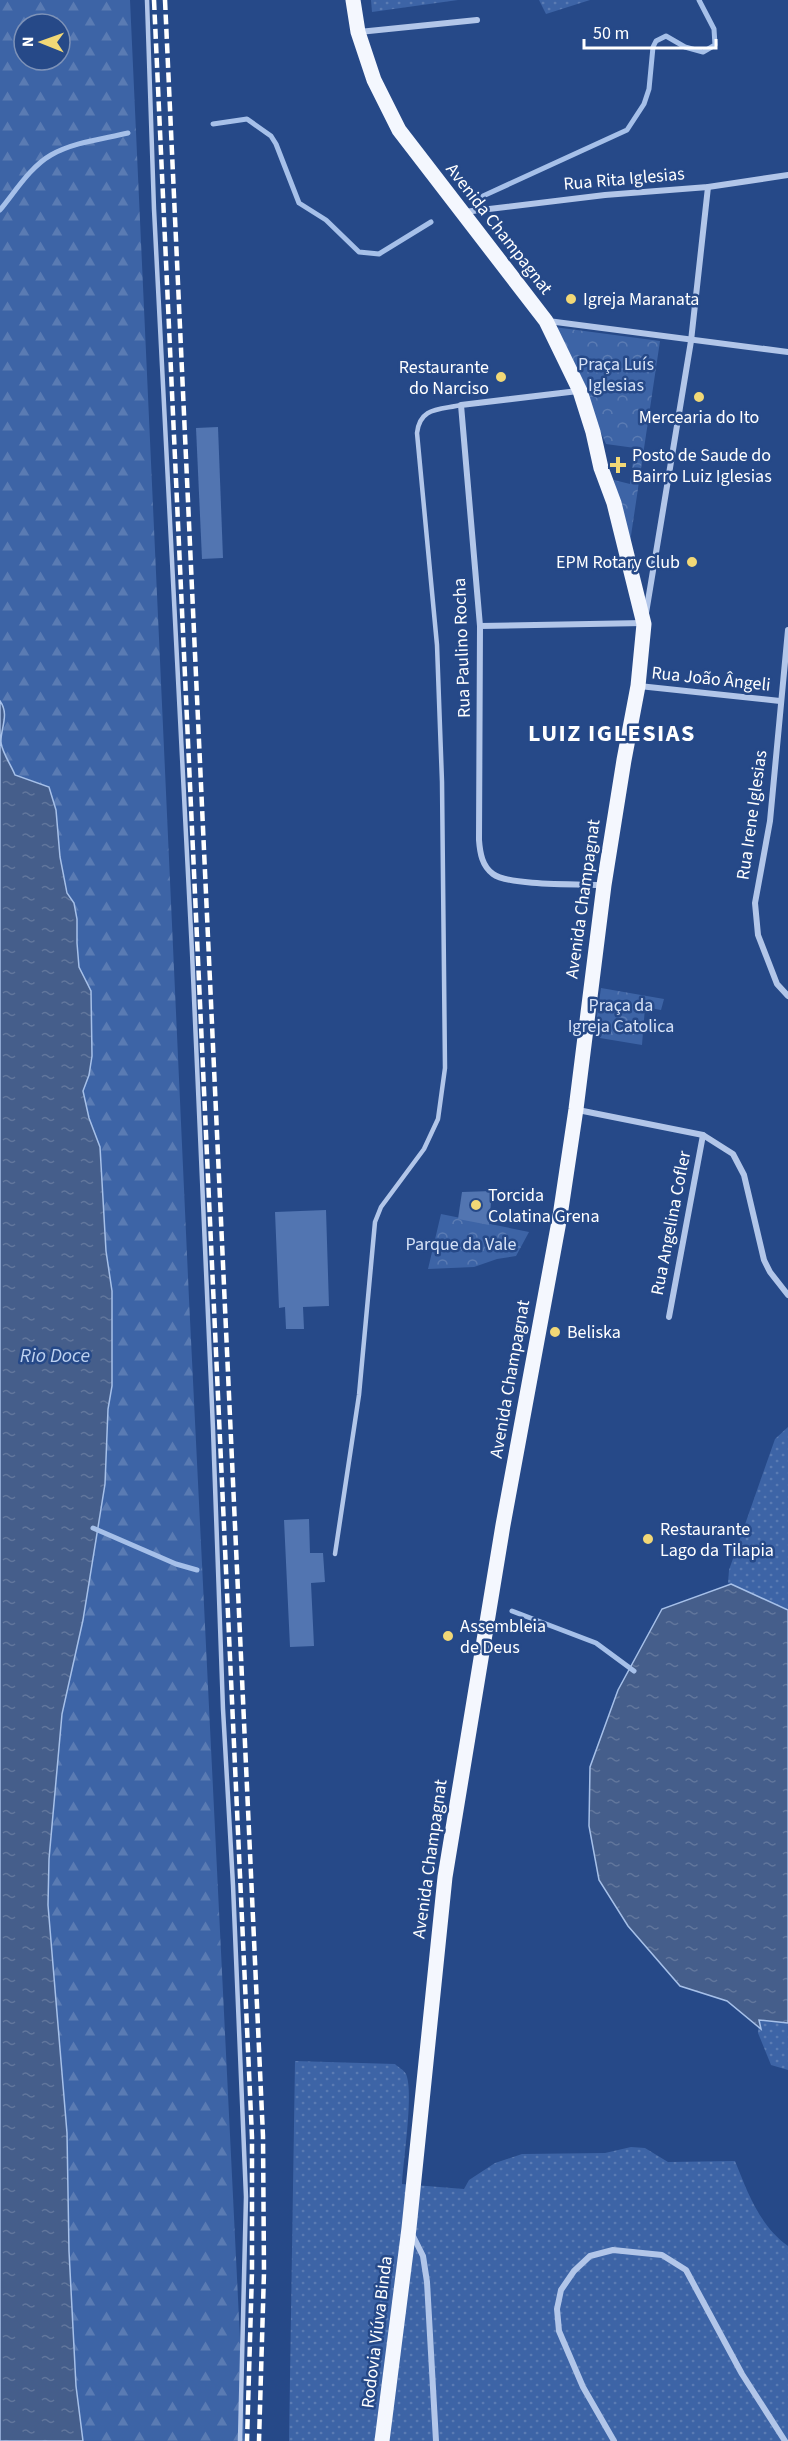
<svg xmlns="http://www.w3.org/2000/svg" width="788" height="2441" font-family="'Source Sans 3',sans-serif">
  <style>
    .grass { fill: url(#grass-dots) }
    .forest { fill: url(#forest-firs); fill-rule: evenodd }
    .park { fill: url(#park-crowns) }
    .water { fill: url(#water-ripples); stroke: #a6c0e9; stroke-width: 1.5 }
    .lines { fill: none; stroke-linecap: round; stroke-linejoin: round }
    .stream { stroke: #a6c0e9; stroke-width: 5 }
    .building { fill: #5275b1 }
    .service { stroke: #b2c6e9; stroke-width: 4.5 }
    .minor { stroke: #b2c6e9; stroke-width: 6 }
    .primary { stroke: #f4f7fe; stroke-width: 15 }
    .rail { stroke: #fff; stroke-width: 4.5; stroke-dasharray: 10 4.5; stroke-linecap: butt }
    .poi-dot { fill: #f2d876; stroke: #264988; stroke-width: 2 }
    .labels { text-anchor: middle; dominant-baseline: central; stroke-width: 5; stroke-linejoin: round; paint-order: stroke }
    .street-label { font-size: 18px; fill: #fff; stroke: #264988 }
    .poi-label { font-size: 18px; fill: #fff; stroke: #264988; text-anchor: start }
    .park-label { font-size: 18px; fill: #d6e2f7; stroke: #264988 }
    .water-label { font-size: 20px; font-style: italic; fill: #bdd1f0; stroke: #264988 }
    .district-label { font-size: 24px; font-weight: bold; letter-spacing: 1.5px; fill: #fff; stroke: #264988 }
  </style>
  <defs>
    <pattern id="grass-dots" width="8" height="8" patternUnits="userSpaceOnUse" patternTransform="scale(1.5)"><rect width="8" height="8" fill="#3d64a6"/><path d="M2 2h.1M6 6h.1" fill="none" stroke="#5a7bb3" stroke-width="1.8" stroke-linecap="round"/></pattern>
    <pattern id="forest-firs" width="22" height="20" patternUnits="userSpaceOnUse" patternTransform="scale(1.5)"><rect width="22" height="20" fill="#3d64a6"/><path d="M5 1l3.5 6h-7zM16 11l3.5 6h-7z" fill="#5a7bb3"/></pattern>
    <pattern id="park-crowns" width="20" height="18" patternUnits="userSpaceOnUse" patternTransform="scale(1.5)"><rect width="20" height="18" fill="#3d64a6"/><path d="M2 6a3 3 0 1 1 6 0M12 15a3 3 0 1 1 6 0" fill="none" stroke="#5a7bb3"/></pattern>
    <pattern id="water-ripples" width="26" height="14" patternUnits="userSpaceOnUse" patternTransform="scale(1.5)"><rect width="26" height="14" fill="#455e8b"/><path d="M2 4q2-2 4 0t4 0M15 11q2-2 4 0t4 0" fill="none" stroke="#61769c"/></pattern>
  </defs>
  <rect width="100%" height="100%" fill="#264988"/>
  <!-- grass -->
  <g class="grass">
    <path d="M371,0H458L372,12Z"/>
    <path d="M539,0H590L546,14Z"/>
    <path d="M788,1427V1610L728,1583L729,1570L775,1439Z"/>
    <path d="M759,2020L788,2023V2070L771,2065L758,2033Z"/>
    <path d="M295,2061L395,2064C398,2067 404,2070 406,2074C414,2092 403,2162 402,2184L464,2189L469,2180L495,2163L522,2154L605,2153L631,2147L645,2148L668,2162L735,2161C748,2193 759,2225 788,2246V2441H289Z"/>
  </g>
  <!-- forest -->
  <path class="forest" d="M0,0H130L189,1299L245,2441H83L76,2386L69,2251L67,2133L48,1905L49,1859L62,1714L83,1620L105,1484L108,1409L112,1386V1291L106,1251L100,1147L89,1118L83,1091L89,1075L92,1056L91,991L79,967L77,943V919L74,903L68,893L60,857L56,810L49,787L15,775C11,765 4,754 1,743C0,729 10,715 0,701ZM24,24H60V60H24Z"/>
  <!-- park -->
  <g class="park">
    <path d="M554,327L660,341L629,549L614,480L630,484L635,448L606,444Z"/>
    <path d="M601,988L664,999L661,1010L645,1007L642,1045L594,1037Z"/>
    <path d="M441,1214L529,1232L516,1256L497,1259L474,1267L428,1269Z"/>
  </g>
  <!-- water -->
  <g class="water">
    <path d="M0,701C10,715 0,729 1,743C3,754 11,765 15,775L49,787L56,810L60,857L67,893L74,903L77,919V943L79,967L91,991L92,1056L89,1075L83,1091L89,1118L100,1147L106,1251L112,1291V1386L108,1409L105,1484L83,1620L62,1714L49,1859L48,1905L67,2133L69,2251L76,2386L83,2441H0Z"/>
    <path d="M731,1584L788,1610V2023L759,2020L761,2029L727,2001L680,1986L628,1926L599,1880L589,1826L590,1767L618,1690L662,1609Z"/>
  </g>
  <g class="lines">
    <!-- stream -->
    <g class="stream">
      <path d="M213,124L247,119L271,136L276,144L299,203L326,220L359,252L379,254L431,222"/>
      <path d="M483,196L627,130L644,104L649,89L653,47L656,41L666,36L685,47L703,52L715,45L714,29L699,0"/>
      <path d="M0,210C15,192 30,167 51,155C74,142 103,139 128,133"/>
      <path d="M93,1528L176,1564L197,1570"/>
      <path d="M512,1611L596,1643L634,1671"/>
    </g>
  </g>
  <!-- building -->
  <g class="building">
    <path d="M218,427L223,558L202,559L196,428Z"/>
    <path d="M492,1191L489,1225L458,1219L462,1192Z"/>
    <path d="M326,1210L329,1306L303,1307L304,1329H286L285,1307L279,1308L275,1212Z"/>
    <path d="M309,1519L310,1553H323L325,1582L311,1583L314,1646L290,1647L284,1520Z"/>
  </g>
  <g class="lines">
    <!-- service -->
    <g class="service">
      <path d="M147,0L154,209L192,952L213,1429L223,1709L233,1885L246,2197L240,2441"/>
      <path d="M335,1554L359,1395L375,1222L381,1207L424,1149L438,1119L445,1068L442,782L437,645L417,433C420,407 439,410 461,405"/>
    </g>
    <!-- minor -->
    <g class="minor">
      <path d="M359,32L477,20"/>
      <path d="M464,212L605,195L708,187L788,175"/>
      <path d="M548,321L788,352"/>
      <path d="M578,391L461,405L480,626L479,840C480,853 482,866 493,874C509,886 580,884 603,885"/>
      <path d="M646,613L691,341L708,187"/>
      <path d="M480,626L644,623"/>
      <path d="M788,630L770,821L755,903L758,935L777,984L788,996"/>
      <path d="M639,686L780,701"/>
      <path d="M578,1110L703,1135L733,1154L744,1175L764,1260L770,1272L788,1295"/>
      <path d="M669,1317L703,1135"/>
      <path d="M412,2234L423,2256L427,2282L436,2441"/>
      <path d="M614,2441L583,2387L559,2331L557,2309L561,2290L574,2271L590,2256L613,2250L662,2255L686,2270L742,2374L785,2441"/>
    </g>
    <!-- primary -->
    <path class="primary" d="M353,0L358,32L374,80L399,130L546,321L580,391L593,432L601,468L614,503L644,624L638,686L624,760L604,885L576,1109L560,1216L503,1525L445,1877L409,2228L382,2441"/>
    <!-- rail -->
    <g class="rail">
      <path d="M154,0L252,2137V2272L247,2441"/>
      <path d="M165,0L263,2136L264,2272L259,2441"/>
    </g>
  </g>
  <!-- markers -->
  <g class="poi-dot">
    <circle cx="571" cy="299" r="6"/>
    <circle cx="501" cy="377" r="6"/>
    <circle cx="699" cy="397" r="6"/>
    <path d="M615 456h6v6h6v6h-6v6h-6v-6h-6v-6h6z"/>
    <circle cx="692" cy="562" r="6"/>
    <circle cx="476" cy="1205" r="6"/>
    <circle cx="555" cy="1332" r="6"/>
    <circle cx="648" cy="1539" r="6"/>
    <circle cx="448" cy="1636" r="6"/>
  </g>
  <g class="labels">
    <!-- street labels -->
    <g class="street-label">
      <text transform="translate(624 179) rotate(-5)">Rua Rita Iglesias</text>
      <text transform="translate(499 229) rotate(52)">Avenida Champagnat</text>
      <text transform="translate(462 648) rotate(-92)">Rua Paulino Rocha</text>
      <text transform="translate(711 679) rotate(6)">Rua João Ângeli</text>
      <text transform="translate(752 815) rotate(-82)">Rua Irene Iglesias</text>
      <text transform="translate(583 899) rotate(-82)">Avenida Champagnat</text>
      <text transform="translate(671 1223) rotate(-79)">Rua Angelina Cofler</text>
      <text transform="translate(510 1379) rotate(-80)">Avenida Champagnat</text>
      <text transform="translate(430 1859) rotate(-82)">Avenida Champagnat</text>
      <text transform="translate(377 2332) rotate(-83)">Rodovia Viúva Binda</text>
    </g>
    <!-- poi labels -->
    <g class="poi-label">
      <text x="583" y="299">Igreja Maranata</text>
      <text x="489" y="367" text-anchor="end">Restaurante<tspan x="489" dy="21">do Narciso</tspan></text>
      <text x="699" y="417" text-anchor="middle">Mercearia do Ito</text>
      <text x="632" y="455">Posto de Saude do<tspan x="632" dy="21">Bairro Luiz Iglesias</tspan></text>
      <text x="680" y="562" text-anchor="end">EPM Rotary Club</text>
      <text x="488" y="1195">Torcida<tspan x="488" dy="21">Colatina Grena</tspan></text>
      <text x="567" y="1332">Beliska</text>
      <text x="660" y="1529">Restaurante<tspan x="660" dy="21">Lago da Tilapia</tspan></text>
      <text x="460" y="1626">Assembleia<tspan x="460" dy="21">de Deus</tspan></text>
    </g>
    <!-- park labels -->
    <g class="park-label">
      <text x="616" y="364">Praça Luís<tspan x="616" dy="21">Iglesias</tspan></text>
      <text x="621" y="1005">Praça da<tspan x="621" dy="21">Igreja Catolica</tspan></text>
      <text x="461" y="1244">Parque da Vale</text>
    </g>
    <!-- water labels -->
    <g class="water-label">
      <text x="55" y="1356">Rio Doce</text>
    </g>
    <!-- district labels -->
    <g class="district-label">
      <text x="612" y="733">LUIZ IGLESIAS</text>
    </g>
  </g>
  <!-- north arrow -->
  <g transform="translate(42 42) rotate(271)"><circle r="28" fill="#264988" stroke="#7d92b8" stroke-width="1.5"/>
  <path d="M0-4.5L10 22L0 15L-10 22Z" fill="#f2d876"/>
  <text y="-9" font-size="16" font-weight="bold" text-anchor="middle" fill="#ffffff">N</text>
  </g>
  <!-- scale -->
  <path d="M584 39v9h132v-9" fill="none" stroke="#ffffff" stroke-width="3"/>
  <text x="593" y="39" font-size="18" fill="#ffffff" stroke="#264988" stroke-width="4.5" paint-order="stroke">50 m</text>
</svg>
